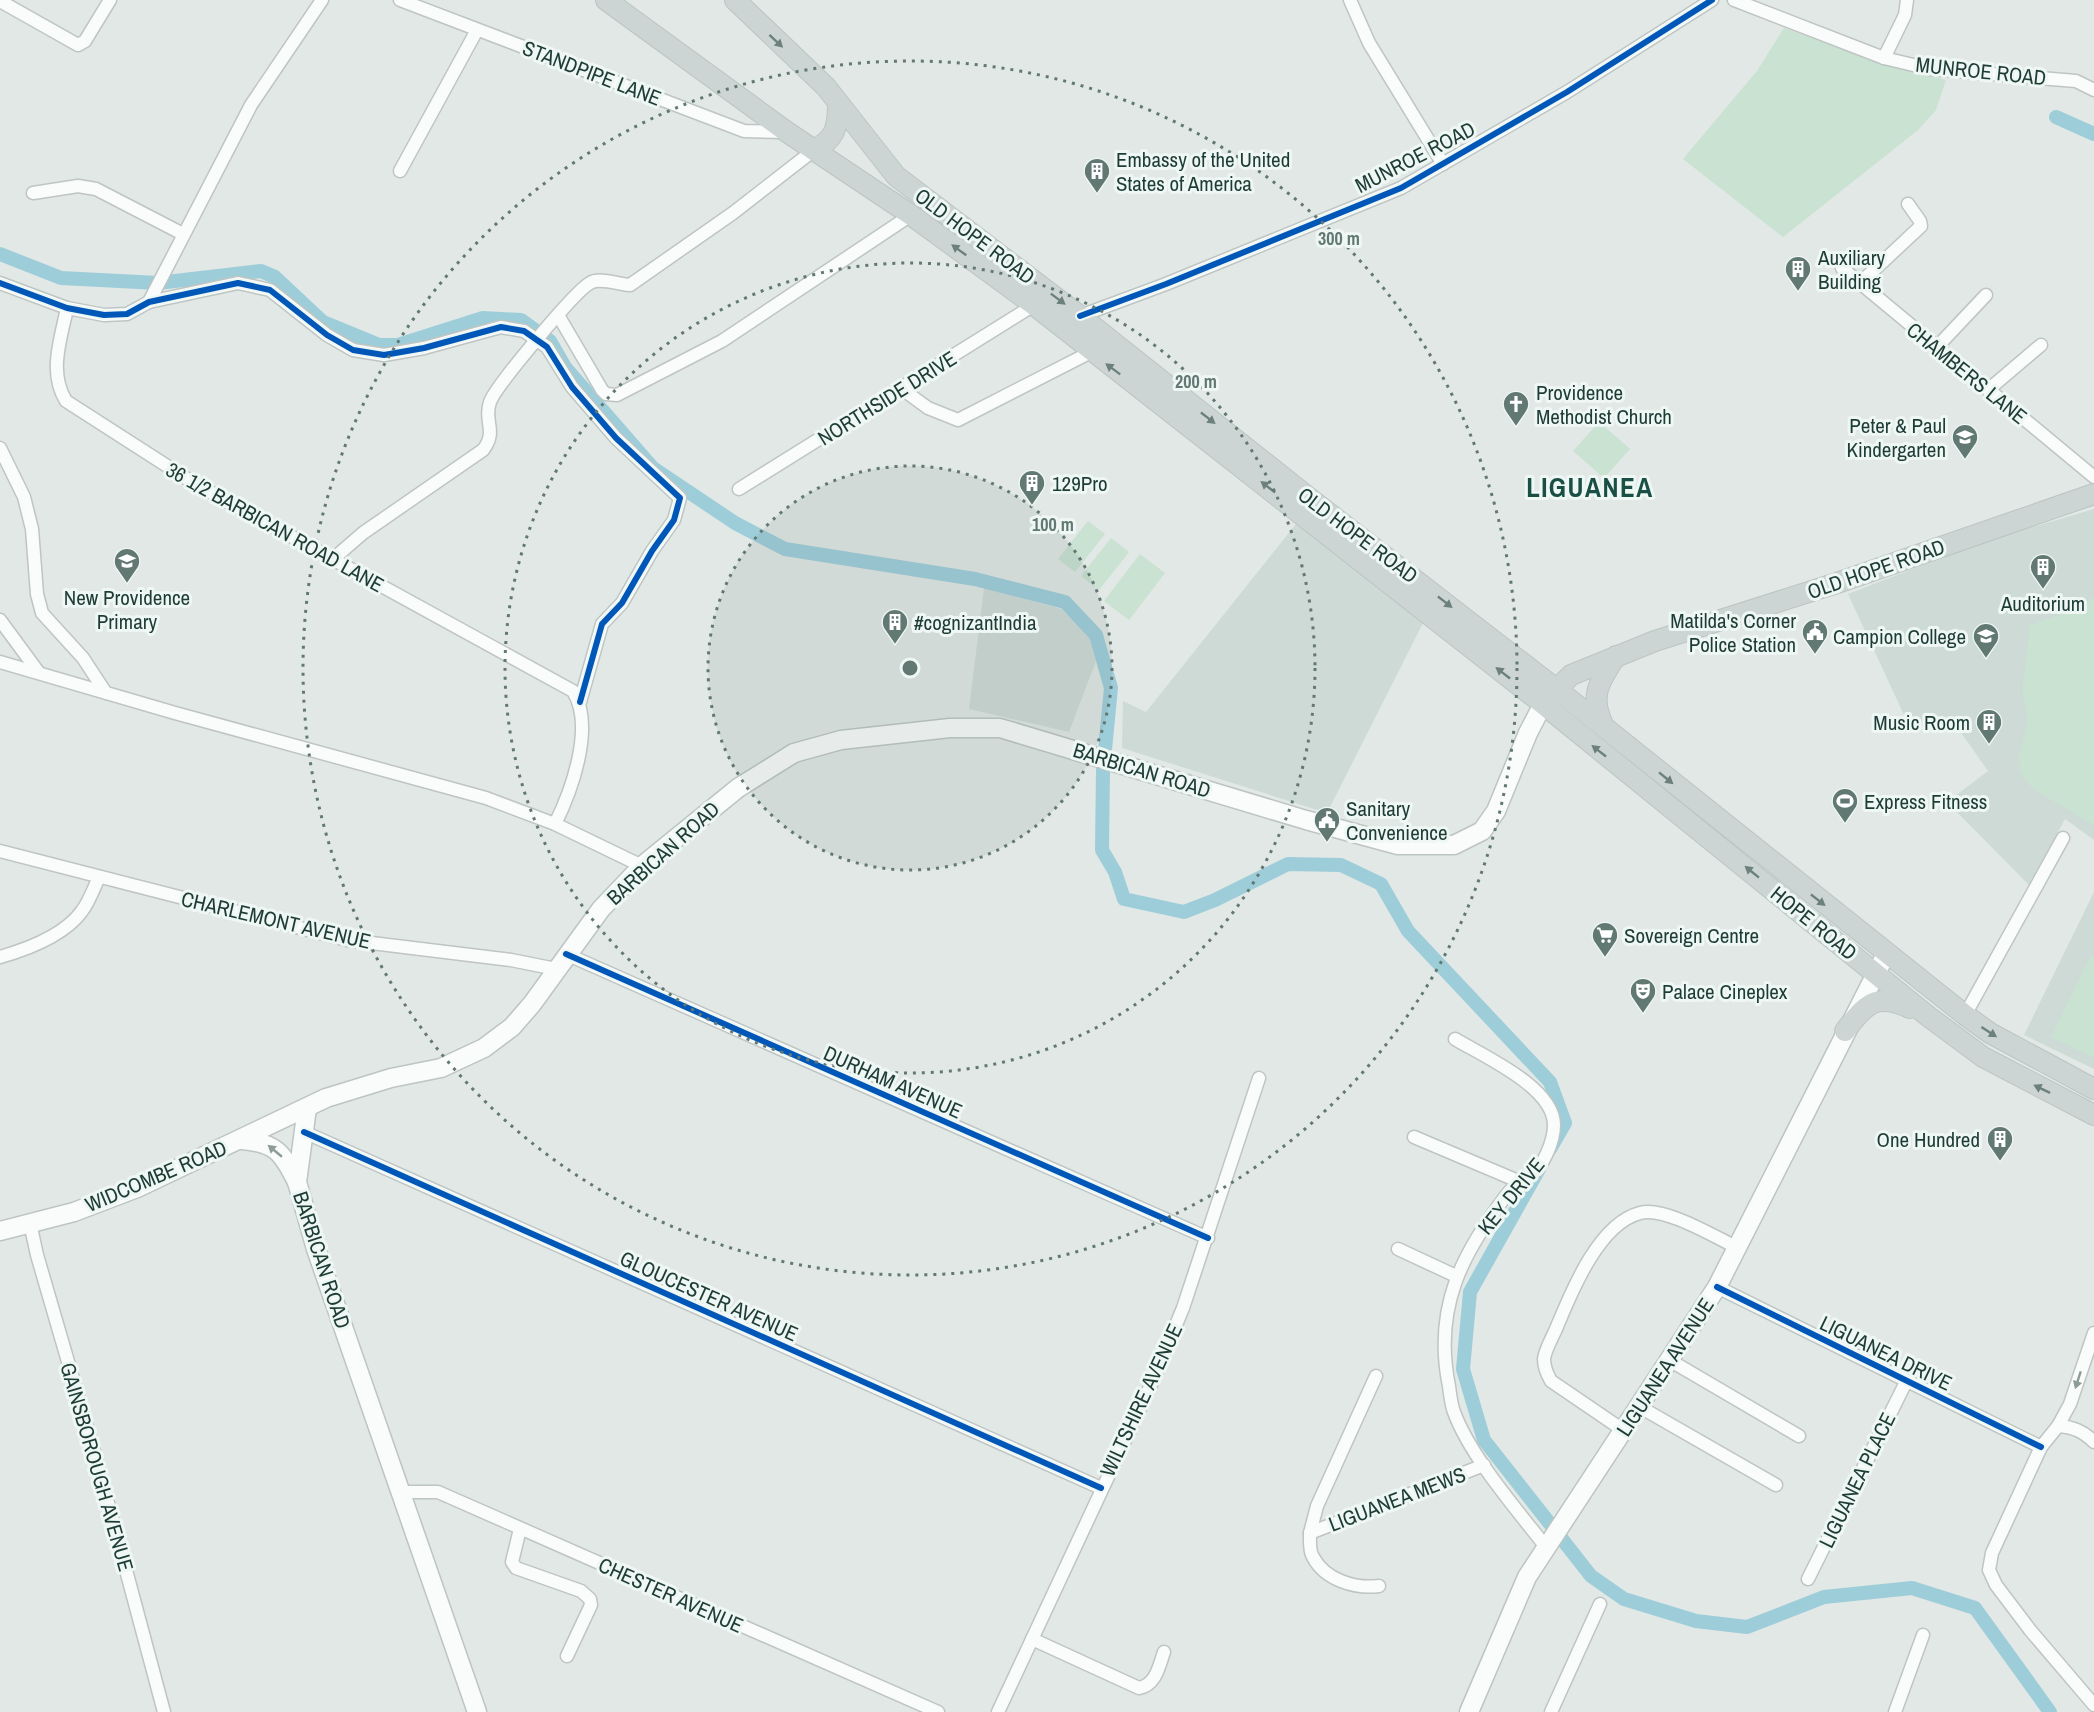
<svg xmlns="http://www.w3.org/2000/svg" width="2094" height="1712" font-family="'Archivo Narrow',sans-serif">
  <style>
    .built { fill: #cedad5 }
    .park { fill: #c9e2d2 }
    .lines { fill: none; stroke-linecap: round; stroke-linejoin: round }
    .canal { stroke: #9ecdda; stroke-width: 14 }
    .street-casing { stroke: #bec5c2; stroke-width: 15 }
    .secondary-casing { stroke: #bdc5c2; stroke-width: 21 }
    .primary-casing { stroke: #bbc5c2; stroke-width: 22 }
    .street { stroke: #fafcfb; stroke-width: 12 }
    .secondary { stroke: #fafcfb; stroke-width: 18 }
    .primary { stroke: #ccd5d3; stroke-width: 20 }
    .cycleway-casing { stroke: #eff7f4; stroke-width: 10 }
    .cycleway { stroke: #0057b8; stroke-width: 6 }
    .oneway { fill: #6c817d }
    .oneway2 { fill: #8c9c98 }
    .ring { fill: none; stroke: #627873; stroke-width: 3; stroke-dasharray: 3 6 }
    .labels { text-anchor: middle; dominant-baseline: central; stroke-width: 6; stroke-linejoin: round; paint-order: stroke }
    .street-label { font-size: 21px; fill: #1e3c36; stroke: #eff7f4 }
    .poi-label { font-size: 21px; fill: #1e3c36; stroke: #eff7f4; text-anchor: start }
    .district-label { font-size: 27px; font-weight: bold; letter-spacing: 1.5px; fill: #194f45; stroke: #eff7f4 }
    .centre { fill: #627873; stroke: #eff7f4; stroke-width: 3 }
    .ring-label { font-size: 18px; text-anchor: middle; font-weight: bold; fill: #627873; stroke: #eff7f4; stroke-width: 6; stroke-linejoin: round; paint-order: stroke }
  </style>
  <rect width="100%" height="100%" fill="#e1e8e5"/>
  <!-- built -->
  <g class="built">
    <path d="M2094,509V840L2065,819L2029,885L1947,802L1988,771L1962,734L1951,724L1910,728L1848,594L1982,542Z"/>
    <path d="M1296,524L1424,621L1327,813L1122,748L1123,701L1146,712Z"/>
    <path d="M984,588L1061,609L1089,635L1096,661L1069,732L969,709Z"/>
    <path d="M2094,892V1069L2024,1035Z"/>
  </g>
  <!-- park -->
  <g class="park">
    <path d="M1784,28L1890,66L1946,80L1936,110L1918,130L1783,237L1683,159L1757,71Z"/>
    <path d="M1599,422L1630,449L1604,478L1573,451Z"/>
    <path d="M1088,521L1105,534L1075,572L1058,559Z"/>
    <path d="M1111,538L1129,552L1099,590L1081,576Z"/>
    <path d="M1140,554L1165,573L1129,620L1104,601Z"/>
    <path d="M2094,597V825L2033,789L2020,772L2019,755L2028,720L2022,691L2030,625L2074,610Z"/>
    <path d="M2090,956L2094,957V1058L2051,1037Z"/>
  </g>
  <g class="lines">
    <!-- canal -->
    <g class="canal">
      <path d="M2056,117L2094,134"/>
      <path d="M0,254L61,278L158,283L261,271L275,277L323,322L379,345H398L483,318L521,320L550,341L565,367L653,468L735,523L785,549L975,579L1065,602L1096,635L1111,688L1103,770L1102,850L1115,872L1124,899L1184,912L1215,900L1288,864L1341,865L1381,884L1408,931L1550,1082L1565,1123L1550,1149"/>
      <path d="M1539,1169L1470,1292L1463,1369L1484,1440L1591,1576L1624,1599L1696,1621L1747,1627L1824,1597L1912,1588L1975,1608L2050,1712"/>
    </g>
    <!-- street casing -->
    <g class="street-casing">
      <g id="street">
        <path d="M400,0L744,131L786,132"/>
        <path d="M1350,0L1369,43L1443,164"/>
        <path d="M1734,0L1884,58L1930,69L2076,81L2094,90"/>
        <path d="M0,1L78,45L85,41L110,0"/>
        <path d="M1884,58L1905,15L1907,0"/>
        <path d="M400,171L477,30"/>
        <path d="M33,193L78,186L96,189L183,234"/>
        <path d="M1842,268L2094,477"/>
        <path d="M0,283L67,308L104,315L127,314L149,302L238,283L270,290L327,335L353,350L384,355L424,348L501,327L524,331L547,347L572,387L616,438L680,498L674,520L652,551L622,603L602,624L580,702"/>
        <path d="M1859,284L1921,226L1920,221L1908,204"/>
        <path d="M149,302L251,105L322,0"/>
        <path d="M67,308C61,339 48,372 66,401L192,482L573,691C595,726 572,790 555,824"/>
        <path d="M558,315L602,390L606,394L617,395L722,341L911,215"/>
        <path d="M1080,316L1166,284L1401,188L1567,92L1712,0"/>
        <path d="M1936,348L1986,295"/>
        <path d="M902,389L928,408L958,420L1091,352"/>
        <path d="M1988,390L2041,345"/>
        <path d="M0,448L24,497L32,529L37,594L42,613L83,658L106,693"/>
        <path d="M739,489L1034,305"/>
        <path d="M333,559L363,533L483,450C498,431 483,421 490,402C496,386 575,291 590,283C599,277 618,284 630,285L733,213L814,150"/>
        <path d="M0,620L39,673"/>
        <path d="M0,662L175,713L486,798L555,824L642,866"/>
        <path d="M0,851L347,940L511,960L556,969"/>
        <path d="M566,954L1208,1238"/>
        <path d="M0,957C28,949 64,936 82,911C89,902 94,888 99,877"/>
        <path d="M1965,1015L2063,838"/>
        <path d="M1455,1039C1483,1056 1554,1087 1554,1125C1554,1141 1543,1168 1529,1177C1519,1182 1515,1184 1508,1193C1462,1253 1433,1308 1449,1386C1450,1394 1451,1404 1454,1412C1470,1456 1517,1510 1546,1547"/>
        <path d="M304,1132L1101,1488"/>
        <path d="M1414,1137L1518,1181"/>
        <path d="M30,1223L37,1255L96,1458L164,1712"/>
        <path d="M1398,1249L1456,1276"/>
        <path d="M1717,1287L2041,1447"/>
        <path d="M2094,1333L2070,1404L2058,1426L2041,1447L1992,1553L1989,1570L1996,1585L2030,1630L2094,1705"/>
        <path d="M1671,1361L1799,1436"/>
        <path d="M1376,1376L1317,1506L1310,1533L1484,1465"/>
        <path d="M1640,1407L1776,1485"/>
        <path d="M2058,1426C2073,1427 2083,1431 2094,1442"/>
        <path d="M1623,1430L1551,1381C1547,1374 1544,1367 1544,1359C1545,1350 1552,1338 1556,1329C1571,1293 1598,1224 1640,1213C1664,1206 1715,1237 1738,1248"/>
        <path d="M402,1492H438L938,1712"/>
        <path d="M520,1529L512,1562L516,1568L581,1591L590,1599L591,1605L567,1656"/>
        <path d="M1310,1533C1310,1540 1309,1551 1313,1557C1325,1580 1355,1589 1379,1586"/>
        <path d="M1808,1579L1906,1382"/>
        <path d="M1032,1639L1139,1688C1156,1685 1159,1666 1164,1652"/>
        <path d="M998,1712L1150,1387L1183,1308L1259,1078"/>
        <path d="M1551,1712L1600,1604"/>
        <path d="M1895,1712L1923,1635"/>
      </g>
    </g>
    <!-- secondary casing -->
    <g class="secondary-casing">
      <g id="secondary">
        <path d="M307,1108L297,1182L316,1249L477,1712"/>
        <path d="M242,1140C276,1143 282,1152 297,1182"/>
        <path d="M0,1231L74,1212L137,1188L326,1098L391,1078L441,1068L484,1048L512,1027L532,1004L601,909L642,866L738,788L794,753L841,740L950,728H1000L1306,820L1398,845H1454L1482,831L1496,811L1528,733L1543,704"/>
        <path d="M1469,1712L1527,1577L1717,1287L1886,954"/>
      </g>
    </g>
    <!-- primary casing -->
    <g class="primary-casing">
      <g id="primary">
        <path d="M606,0L787,132L911,215L1034,305L1543,704L1929,1017L1983,1057L2094,1115"/>
        <path d="M735,0L826,87L896,176L1080,316L1308,497L1565,696L1965,1015L1990,1033L2094,1089"/>
        <path d="M814,150C835,139 838,128 838,104"/>
        <path d="M1549,697L1571,675L1655,641L1837,583L2094,494"/>
        <path d="M1604,727C1589,697 1598,683 1616,656"/>
        <path d="M1845,1031C1866,1004 1876,992 1910,1008"/>
      </g>
    </g>
    <!-- street -->
    <use href="#street" class="street"/>
    <!-- secondary -->
    <use href="#secondary" class="secondary"/>
    <!-- primary -->
    <use href="#primary" class="primary"/>
    <!-- cycleway casing -->
    <g class="cycleway-casing">
      <g id="cycleway">
        <path d="M0,283L67,308L104,315L127,314L149,302L238,283L270,290L327,335L353,350L384,355L424,348L501,327L524,331L547,347L572,387L616,438L680,498L674,520L652,551L622,603L602,624L580,702"/>
        <path d="M1080,316L1166,284L1401,188L1567,92L1712,0"/>
        <path d="M566,954L1208,1238"/>
        <path d="M304,1132L1101,1488"/>
        <path d="M1717,1287L2041,1447"/>
      </g>
    </g>
    <!-- cycleway -->
    <use href="#cycleway" class="cycleway"/>
  </g>
  <!-- one-way arrows -->
  <defs><path id="oneway-solid" d="M-6-.8H1V-3.2L6.5 0L1 3.2V.8H-6Z" transform="scale(1.5)"/></defs>
  <g class="oneway">
    <use href="#oneway-solid" transform="translate(776 41) rotate(43)"/>
    <use href="#oneway-solid" transform="translate(959 250) rotate(-144)"/>
    <use href="#oneway-solid" transform="translate(1058 299) rotate(37)"/>
    <use href="#oneway-solid" transform="translate(1113 369) rotate(-143)"/>
    <use href="#oneway-solid" transform="translate(1208 418) rotate(38)"/>
    <use href="#oneway-solid" transform="translate(1268 487) rotate(-142)"/>
    <use href="#oneway-solid" transform="translate(1445 602) rotate(38)"/>
    <use href="#oneway-solid" transform="translate(1503 673) rotate(-142)"/>
    <use href="#oneway-solid" transform="translate(1599 751) rotate(-142)"/>
    <use href="#oneway-solid" transform="translate(1666 778) rotate(39)"/>
    <use href="#oneway-solid" transform="translate(1752 872) rotate(-141)"/>
    <use href="#oneway-solid" transform="translate(1818 900) rotate(38)"/>
    <use href="#oneway-solid" transform="translate(1989 1032) rotate(33)"/>
    <use href="#oneway-solid" transform="translate(2042 1089) rotate(-154)"/>
  </g>
  <g class="oneway2">
    <use href="#oneway-solid" transform="translate(275 1151) rotate(-140)"/>
    <use href="#oneway-solid" transform="translate(2078 1380) rotate(108)"/>
  </g>
  <!-- distance rings -->
  <circle cx="910" cy="668" r="202" fill="#627873" fill-opacity=".12"/>
  <g class="ring">
    <circle cx="910" cy="668" r="202"/>
    <circle cx="910" cy="668" r="405"/>
    <circle cx="910" cy="668" r="607"/>
  </g>
  <!-- icons -->
  <defs>
    <g id="building-pin" transform="scale(1.35)"><path d="M0 17L-7.5 6A9.5 9.5 0 1 1 7.5 6Z" fill="#627873" stroke="#eff7f4"/><path d="M-4-6H4V6H1V3H-1V6H-4ZM-2.5-4.3h1.7v1.8h-1.7ZM.8-4.3h1.7v1.8H.8ZM-2.5-1h1.7V.8h-1.7ZM.8-1h1.7V.8H.8Z" fill="#fff"/></g>
    <g id="church-pin" transform="scale(1.35)"><path d="M0 17L-7.5 6A9.5 9.5 0 1 1 7.5 6Z" fill="#627873" stroke="#eff7f4"/><path d="M-1.2-6h2.4v3.5h3.3v2.4h-3.3V6h-2.4V-.1h-3.3v-2.4h3.3Z" fill="#fff"/></g>
    <g id="school-pin" transform="scale(1.35)"><path d="M0 17L-7.5 6A9.5 9.5 0 1 1 7.5 6Z" fill="#627873" stroke="#eff7f4"/><path d="M0-5L7-2L0 1L-7-2ZM-4 1L0 2.5L4 1V4Q0 6-4 4Z" fill="#fff"/></g>
    <g id="civic-pin" transform="scale(1.35)"><path d="M0 17L-7.5 6A9.5 9.5 0 1 1 7.5 6Z" fill="#627873" stroke="#eff7f4"/><path d="M-.6-6.5H3V-4.5H.6V-3L4-1V1h2V6H-6V1h2V-1L-.6-3ZM-1.2 2.5V6h2.4V2.5Z" fill="#fff"/></g>
    <g id="stadium-pin" transform="scale(1.35)"><path d="M0 17L-7.5 6A9.5 9.5 0 1 1 7.5 6Z" fill="#627873" stroke="#eff7f4"/><path d="M0-5a6.5 5 0 1 0 0 10a6.5 5 0 1 0 0-10ZM-3.5-1.8h7v3.6h-7Z" fill="#fff"/></g>
    <g id="supermarket-pin" transform="scale(1.35)"><path d="M0 17L-7.5 6A9.5 9.5 0 1 1 7.5 6Z" fill="#627873" stroke="#eff7f4"/><path d="M-6-5.5h2.5l.6 2H6L4.5 2H-2.5L-4.4-4H-6ZM-1.5 3.2a1.3 1.3 0 1 0 .1 0ZM3 3.2a1.3 1.3 0 1 0 .1 0Z" fill="#fff"/></g>
    <g id="theatre-pin" transform="scale(1.35)"><path d="M0 17L-7.5 6A9.5 9.5 0 1 1 7.5 6Z" fill="#627873" stroke="#eff7f4"/><path d="M-5-5.5Q0-4 5-5.5V0Q5 5 0 6Q-5 5-5 0ZM-3.3-2.5H-1v1.5H-3.3ZM1-2.5H3.3v1.5H1ZM-2.8 1Q0 5.5 2.8 1Z" fill="#fff"/></g>
  </defs>
  <g fill-rule="evenodd">
    <use href="#building-pin" x="1097" y="171"/>
    <use href="#building-pin" x="1798" y="269"/>
    <use href="#church-pin" x="1516" y="404"/>
    <use href="#school-pin" x="1965" y="437"/>
    <use href="#building-pin" x="1032" y="483"/>
    <use href="#school-pin" x="127" y="561"/>
    <use href="#building-pin" x="2043" y="567"/>
    <use href="#building-pin" x="895" y="622"/>
    <use href="#civic-pin" x="1815" y="632"/>
    <use href="#school-pin" x="1986" y="636"/>
    <use href="#building-pin" x="1989" y="722"/>
    <use href="#stadium-pin" x="1845" y="801"/>
    <use href="#civic-pin" x="1327" y="820"/>
    <use href="#supermarket-pin" x="1605" y="935"/>
    <use href="#theatre-pin" x="1643" y="991"/>
    <use href="#building-pin" x="2000" y="1139"/>
  </g>
  <g class="labels">
    <!-- street labels -->
    <g class="street-label">
      <text transform="translate(1981 71) rotate(6)">MUNROE ROAD</text>
      <text transform="translate(592 73) rotate(21)">STANDPIPE LANE</text>
      <text transform="translate(1415 157) rotate(-27)">MUNROE ROAD</text>
      <text transform="translate(975 236) rotate(37)">OLD HOPE ROAD</text>
      <text transform="translate(1967 373) rotate(39)">CHAMBERS LANE</text>
      <text transform="translate(887 398) rotate(-32)">NORTHSIDE DRIVE</text>
      <text transform="translate(275 527) rotate(29)">36 1/2 BARBICAN ROAD LANE</text>
      <text transform="translate(1358 535) rotate(37)">OLD HOPE ROAD</text>
      <text transform="translate(1876 569) rotate(-19)">OLD HOPE ROAD</text>
      <text transform="translate(1142 770) rotate(17)">BARBICAN ROAD</text>
      <text transform="translate(663 853) rotate(-42)">BARBICAN ROAD</text>
      <text transform="translate(276 920) rotate(13)">CHARLEMONT AVENUE</text>
      <text transform="translate(1814 923) rotate(39)">HOPE ROAD</text>
      <text transform="translate(893 1082) rotate(24)">DURHAM AVENUE</text>
      <text transform="translate(156 1176) rotate(-23)">WIDCOMBE ROAD</text>
      <text transform="translate(1511 1196) rotate(-51)">KEY DRIVE</text>
      <text transform="translate(322 1260) rotate(72)">BARBICAN ROAD</text>
      <text transform="translate(709 1296) rotate(24)">GLOUCESTER AVENUE</text>
      <text transform="translate(1886 1353) rotate(26)">LIGUANEA DRIVE</text>
      <text transform="translate(1665 1367) rotate(-57)">LIGUANEA AVENUE</text>
      <text transform="translate(1141 1400) rotate(-65)">WILTSHIRE AVENUE</text>
      <text transform="translate(97 1467) rotate(74)">GAINSBOROUGH AVENUE</text>
      <text transform="translate(1857 1480) rotate(-64)">LIGUANEA PLACE</text>
      <text transform="translate(1397 1499) rotate(-21)">LIGUANEA MEWS</text>
      <text transform="translate(671 1595) rotate(24)">CHESTER AVENUE</text>
    </g>
    <!-- poi labels -->
    <g class="poi-label">
      <text x="1116" y="159">Embassy of the United<tspan x="1116" dy="24">States of America</tspan></text>
      <text x="1818" y="257">Auxiliary<tspan x="1818" dy="24">Building</tspan></text>
      <text x="1536" y="392">Providence<tspan x="1536" dy="24">Methodist Church</tspan></text>
      <text x="1946" y="425" text-anchor="end">Peter &amp; Paul<tspan x="1946" dy="24">Kindergarten</tspan></text>
      <text x="1052" y="483">129Pro</text>
      <text x="127" y="597" text-anchor="middle">New Providence<tspan x="127" dy="24">Primary</tspan></text>
      <text x="2043" y="603" text-anchor="middle">Auditorium</text>
      <text x="1796" y="620" text-anchor="end">Matilda's Corner<tspan x="1796" dy="24">Police Station</tspan></text>
      <text x="914" y="622">#cognizantIndia</text>
      <text x="1966" y="636" text-anchor="end">Campion College</text>
      <text x="1970" y="722" text-anchor="end">Music Room</text>
      <text x="1864" y="801">Express Fitness</text>
      <text x="1346" y="808">Sanitary<tspan x="1346" dy="24">Convenience</tspan></text>
      <text x="1624" y="935">Sovereign Centre</text>
      <text x="1662" y="991">Palace Cineplex</text>
      <text x="1980" y="1139" text-anchor="end">One Hundred</text>
    </g>
    <!-- district labels -->
    <g class="district-label">
      <text x="1590" y="487">LIGUANEA</text>
    </g>
  </g>
  <circle cx="910" cy="668" r="9" class="centre"/>
  <g class="ring-label">
    <text x="1339" y="245">300 m</text>
    <text x="1196" y="388">200 m</text>
    <text x="1053" y="531">100 m</text>
  </g>
</svg>
